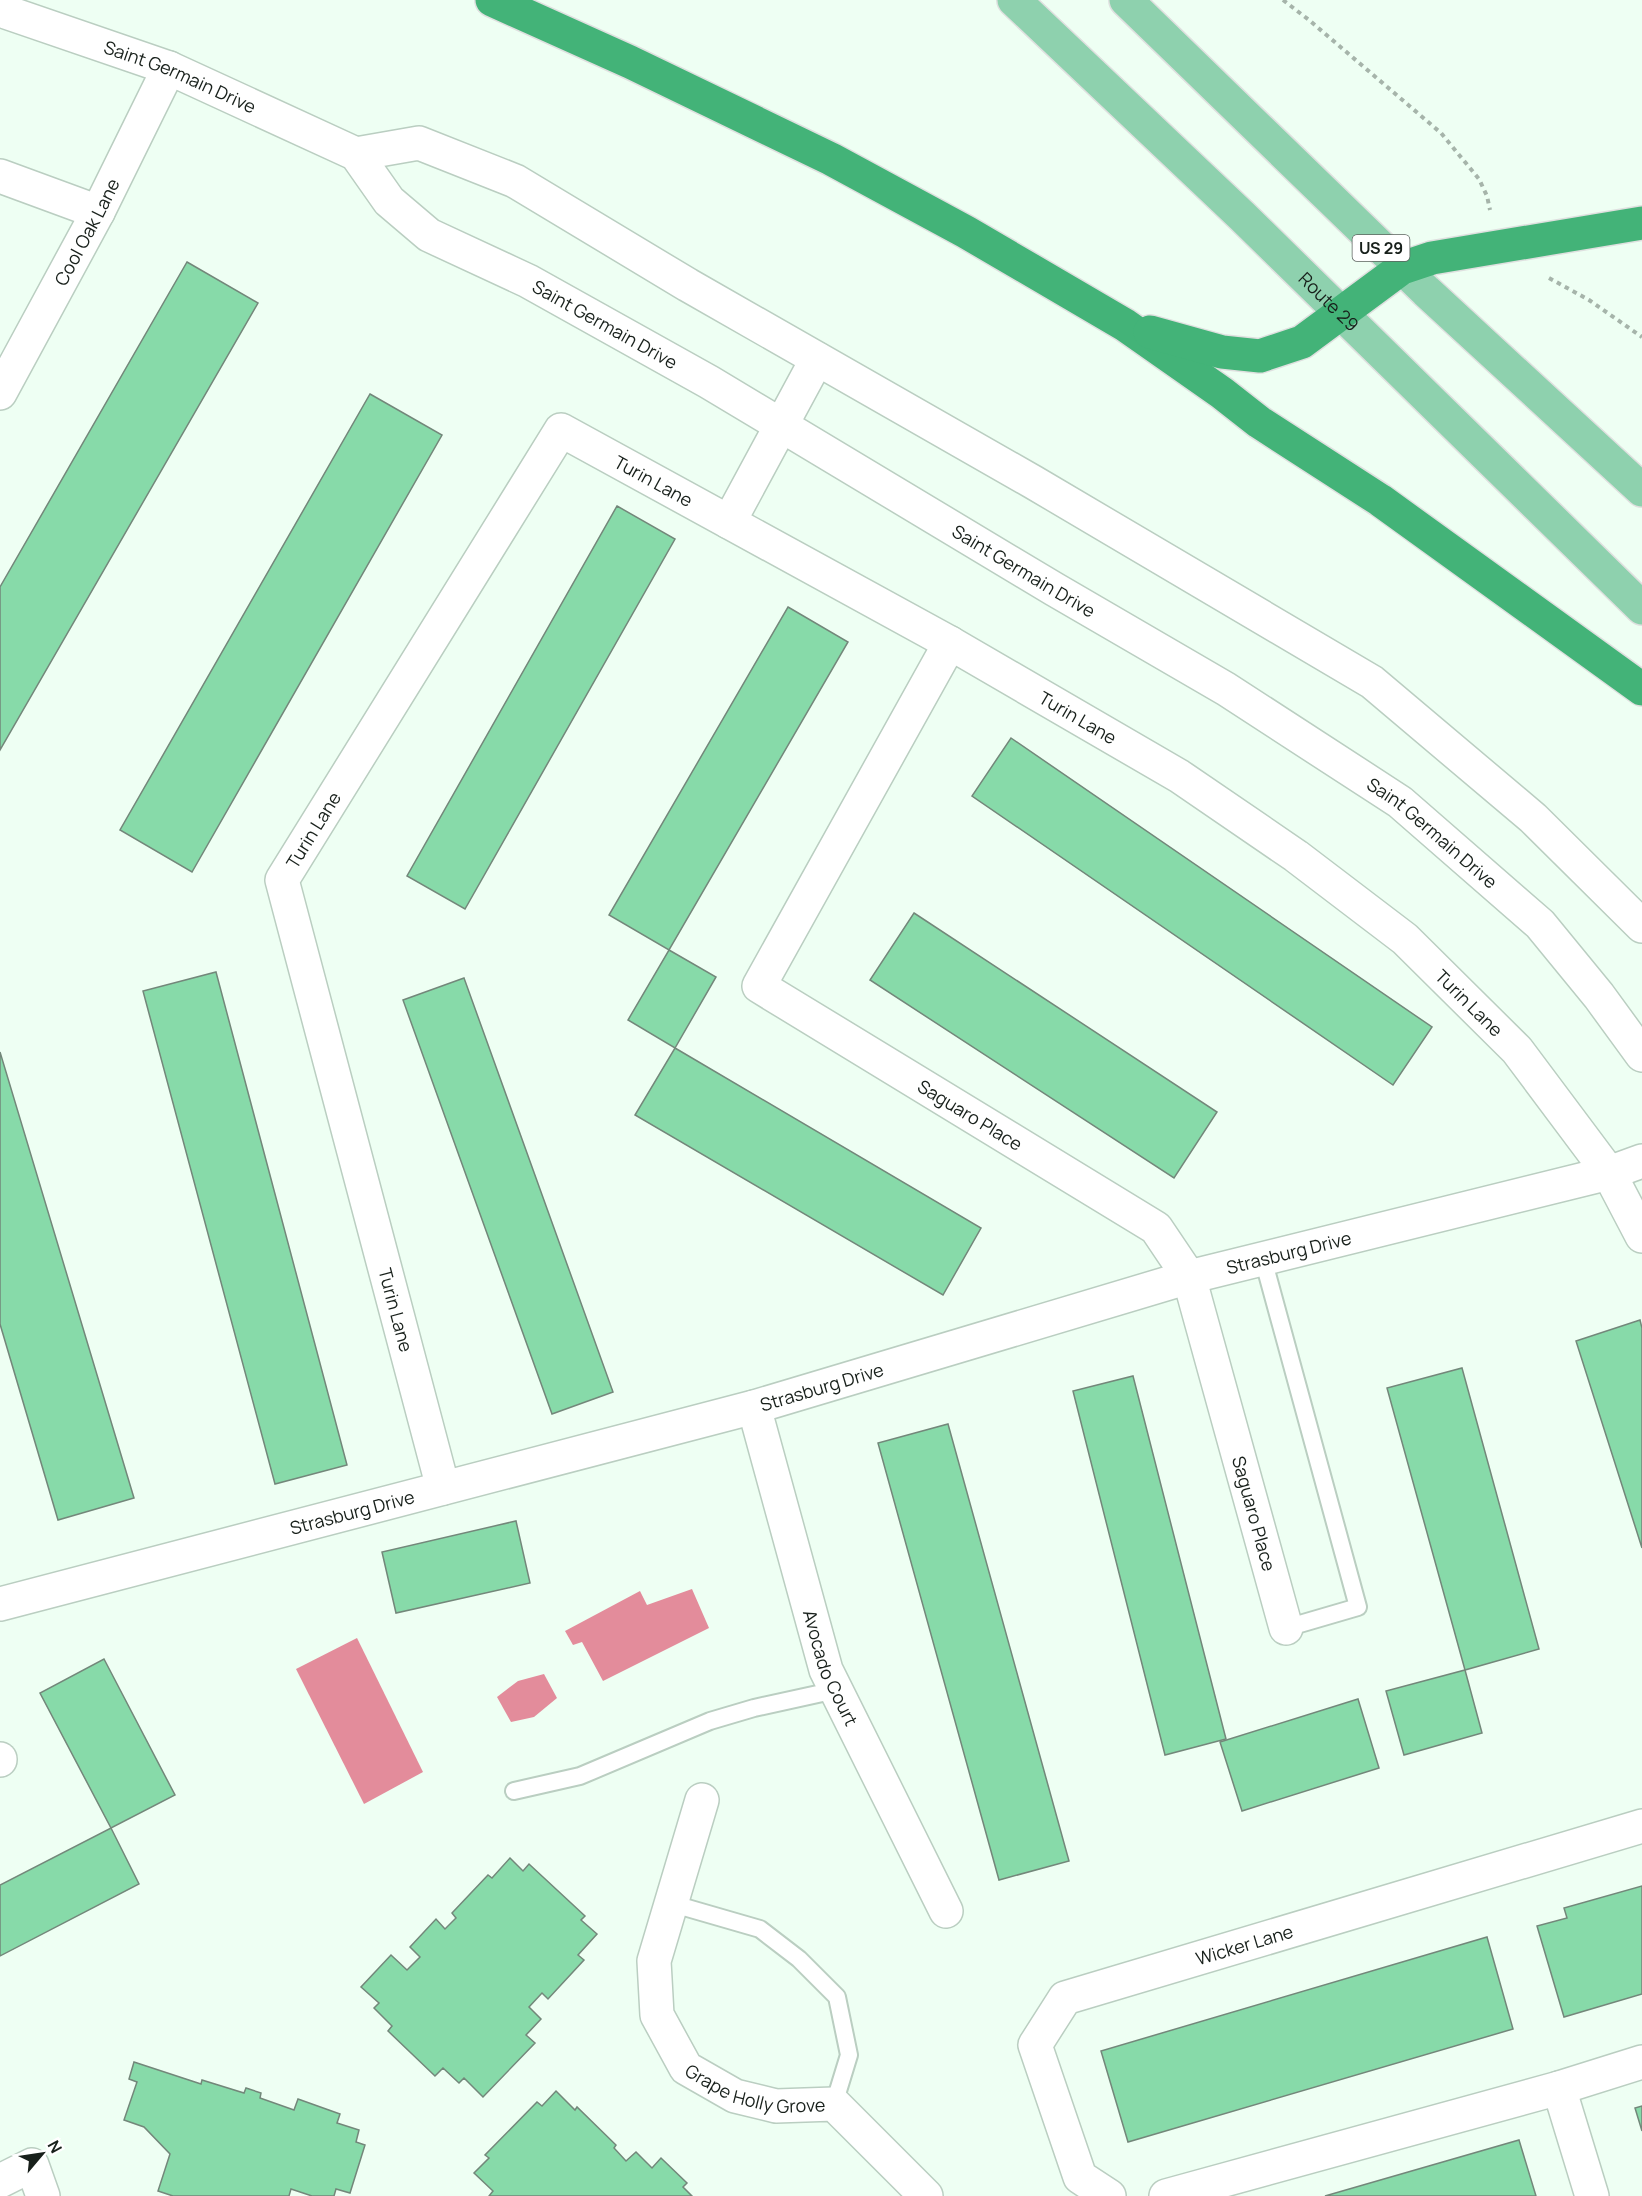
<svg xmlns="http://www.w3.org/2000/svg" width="1642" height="2196" font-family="Manrope,sans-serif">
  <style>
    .water { fill: #e38c9b }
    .building { fill: #87daa9; stroke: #73877a; stroke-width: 1.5 }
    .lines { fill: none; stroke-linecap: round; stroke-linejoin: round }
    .lane-casing { stroke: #bacec1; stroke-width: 20 }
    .street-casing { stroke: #bacec1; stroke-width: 36 }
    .secondary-casing { stroke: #bacec1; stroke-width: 36 }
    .primary-casing { stroke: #dfe0df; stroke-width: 36 }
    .highway-casing { stroke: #dfe0df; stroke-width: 36 }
    .path { stroke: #a6b4aa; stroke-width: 4; stroke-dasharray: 4.5 4.5; stroke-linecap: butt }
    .lane { stroke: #fff; stroke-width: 16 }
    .street { stroke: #fff; stroke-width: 33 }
    .secondary { stroke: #fff; stroke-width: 33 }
    .primary { stroke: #8ed1ae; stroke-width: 33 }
    .highway { stroke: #43b378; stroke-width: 33 }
    .labels { text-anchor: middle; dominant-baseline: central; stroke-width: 4.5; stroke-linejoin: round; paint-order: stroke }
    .shield { fill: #fff; stroke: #5d635f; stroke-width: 1.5 }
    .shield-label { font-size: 16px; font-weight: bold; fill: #18201b }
    .street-label { font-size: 18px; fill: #18201b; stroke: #fff }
  </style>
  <rect width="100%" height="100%" fill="#eefff3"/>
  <!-- water -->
  <g class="water">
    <path d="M692,1589L709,1628L603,1681L582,1642L573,1645L565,1631L640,1591L647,1605Z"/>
    <path d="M357,1638L423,1772L364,1804L296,1669Z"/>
    <path d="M544,1674L557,1698L534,1717L511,1722L497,1697L518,1681Z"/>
  </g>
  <!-- building -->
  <g class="building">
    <path d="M187,262L258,303L0,750V587Z"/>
    <path d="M370,394L442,435L192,872L120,830Z"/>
    <path d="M617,506L675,539L465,909L407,876Z"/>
    <path d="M788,607L848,642L669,950L609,915Z"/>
    <path d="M1011,738L1432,1027L1393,1085L972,796Z"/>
    <path d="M914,913L1217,1112L1174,1178L870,980Z"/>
    <path d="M669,950L716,977L675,1048L628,1020Z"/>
    <path d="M216,972L347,1465L275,1484L143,991Z"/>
    <path d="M464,978L613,1392L552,1414L403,1000Z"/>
    <path d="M675,1048L981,1228L943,1295L635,1115Z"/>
    <path d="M0,1052L134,1498L58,1520L0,1324Z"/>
    <path d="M1640,1320L1642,1328V1548L1576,1341Z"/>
    <path d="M1462,1368L1539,1649L1465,1670L1387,1388Z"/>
    <path d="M1133,1376L1226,1739L1165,1755L1073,1391Z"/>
    <path d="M948,1424L1069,1861L999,1880L878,1443Z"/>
    <path d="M516,1521L530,1583L396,1613L382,1552Z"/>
    <path d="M104,1659L175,1795L111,1828L40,1693Z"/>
    <path d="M1465,1670L1482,1733L1404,1755L1386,1691Z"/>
    <path d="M1358,1699L1379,1768L1242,1811L1220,1742Z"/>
    <path d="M111,1828L139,1884L0,1956V1885Z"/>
    <path d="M510,1858L523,1871L529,1864L585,1916L581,1920L597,1934L578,1955L584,1960L548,1999L542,1993L529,2007L541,2019L526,2035L535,2043L483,2097L464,2078L459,2083L443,2068L435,2076L388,2031L392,2026L374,2008L379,2003L361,1987L391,1955L407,1970L420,1957L410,1947L436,1919L445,1929L456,1918L452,1913L488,1875L492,1878Z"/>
    <path d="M1642,1886V1994L1564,2017L1537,1926L1567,1918L1564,1908Z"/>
    <path d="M1487,1937L1513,2029L1128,2142L1101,2051Z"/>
    <path d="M134,2062L201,2084L202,2080L244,2093L246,2088L261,2093L260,2098L294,2110L298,2099L340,2114L337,2123L359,2130L356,2142L365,2145L350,2193L336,2189L334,2196H312L291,2189L289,2196H173L158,2191L170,2154L144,2127L124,2120L137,2082L129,2079Z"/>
    <path d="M556,2091L575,2110L577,2107L616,2145L614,2148L626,2161L636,2152L652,2168L661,2158L687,2183L683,2187L692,2196H489L493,2191L474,2173L489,2158L485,2155L537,2102L542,2106Z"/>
    <path d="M1642,2106V2131L1635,2108Z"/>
    <path d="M1519,2140L1536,2196H1325Z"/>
  </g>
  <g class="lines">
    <!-- lane casing -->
    <g class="lane-casing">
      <g id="lane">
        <path d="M1263,1259L1358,1607L1286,1628"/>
        <path d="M514,1791L580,1776L710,1721L754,1708L836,1690"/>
        <path d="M670,1903L760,1929L799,1959L837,1997L849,2055L834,2104"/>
      </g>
    </g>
    <!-- street casing -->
    <g class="street-casing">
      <g id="street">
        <path d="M0,176L98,212"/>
        <path id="s1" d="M0,393L98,212L169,68"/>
        <path d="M729,522L817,359"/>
        <path id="s2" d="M950,643L759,986L1156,1228L1189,1277L1286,1628"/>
        <path id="s3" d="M754,1407L826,1670L946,1911"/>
        <path id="s4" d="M443,1488L282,880L561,430L950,643L1179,776L1296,856L1405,939L1517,1050L1609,1173L1642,1236"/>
        <path id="s5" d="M0,1604L754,1407L1189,1277L1609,1173L1642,1161"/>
        <path d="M0,1759V1760"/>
        <path id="s6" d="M702,1800L654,1961L657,2015L686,2068L735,2096L776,2106L834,2104L926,2196"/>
        <path d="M1559,2088L1592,2196"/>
        <path d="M0,2181L32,2165L43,2196"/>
        <path id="s7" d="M1109,2196L1080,2177L1035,2045L1065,1998L1642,1826"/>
        <path d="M1166,2196L1559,2088L1642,2062"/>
      </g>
    </g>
    <!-- secondary casing -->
    <g class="secondary-casing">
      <g id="secondary">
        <path id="s8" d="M0,10L169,68L356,154L389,201L429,235L528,281L709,382L1054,589L1226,689L1400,802L1540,924L1599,996L1642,1055"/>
        <path d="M356,154L419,143L515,181L688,285L1033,482L1372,682L1533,818L1642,926"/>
      </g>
    </g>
    <!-- primary casing -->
    <g class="primary-casing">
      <g id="primary">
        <path id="s9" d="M1014,0L1242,216L1642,608"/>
        <path d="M1126,0L1426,291L1642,490"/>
      </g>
    </g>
    <!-- highway casing -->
    <g class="highway-casing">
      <g id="highway">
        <path d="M492,0L630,62L831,159L966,232L1125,325L1222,393L1259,422L1380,500L1642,689"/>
        <path d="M1150,332L1222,352L1260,356L1302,342L1402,268L1432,258L1642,223"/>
      </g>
    </g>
    <!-- path -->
    <g class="path">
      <path d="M1283,0L1309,20L1441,133L1479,179L1487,196L1490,210"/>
      <path d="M1549,278L1589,300L1642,337"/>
    </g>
    <!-- lane -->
    <use href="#lane" class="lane"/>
    <!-- street -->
    <use href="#street" class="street"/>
    <!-- secondary -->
    <use href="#secondary" class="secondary"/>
    <!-- primary -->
    <use href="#primary" class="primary"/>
    <!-- highway -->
    <use href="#highway" class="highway"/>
  </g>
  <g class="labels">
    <!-- shield labels -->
    <rect class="shield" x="1352.5" y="235" width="57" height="26" rx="4.5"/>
    <g class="shield-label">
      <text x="1381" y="248">US 29</text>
    </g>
    <!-- street labels -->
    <g class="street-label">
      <text stroke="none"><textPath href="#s8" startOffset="192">Saint Germain Drive</textPath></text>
      <text stroke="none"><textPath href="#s1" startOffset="183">Cool Oak Lane</textPath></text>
      <text stroke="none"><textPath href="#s9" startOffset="436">Route 29</textPath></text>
      <text stroke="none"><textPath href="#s8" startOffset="692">Saint Germain Drive</textPath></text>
      <text stroke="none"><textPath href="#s4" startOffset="1264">Turin Lane</textPath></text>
      <text stroke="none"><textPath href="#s8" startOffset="1178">Saint Germain Drive</textPath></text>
      <text stroke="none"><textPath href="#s4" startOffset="1750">Turin Lane</textPath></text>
      <text stroke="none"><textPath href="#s4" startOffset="688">Turin Lane</textPath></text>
      <text stroke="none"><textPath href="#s8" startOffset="1664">Saint Germain Drive</textPath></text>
      <text stroke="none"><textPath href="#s4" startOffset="2236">Turin Lane</textPath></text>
      <text stroke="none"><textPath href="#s2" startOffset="640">Saguaro Place</textPath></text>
      <text stroke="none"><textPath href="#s5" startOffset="1336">Strasburg Drive</textPath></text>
      <text transform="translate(396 1310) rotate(75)">Turin Lane</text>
      <text stroke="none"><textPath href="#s5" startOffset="850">Strasburg Drive</textPath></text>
      <text stroke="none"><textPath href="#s5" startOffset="364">Strasburg Drive</textPath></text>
      <text stroke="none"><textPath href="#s2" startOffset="1162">Saguaro Place</textPath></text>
      <text stroke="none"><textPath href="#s3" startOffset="272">Avocado Court</textPath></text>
      <text stroke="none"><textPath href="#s7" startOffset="417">Wicker Lane</textPath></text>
      <text stroke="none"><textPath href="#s6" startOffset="357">Grape Holly Grove</textPath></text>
    </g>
  </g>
  <!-- north arrow -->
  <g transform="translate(42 2154) rotate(61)" stroke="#ffffff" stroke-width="4.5" paint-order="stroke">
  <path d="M0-4.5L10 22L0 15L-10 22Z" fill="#18201b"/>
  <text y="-9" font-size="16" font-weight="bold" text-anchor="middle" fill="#18201b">N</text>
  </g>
</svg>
